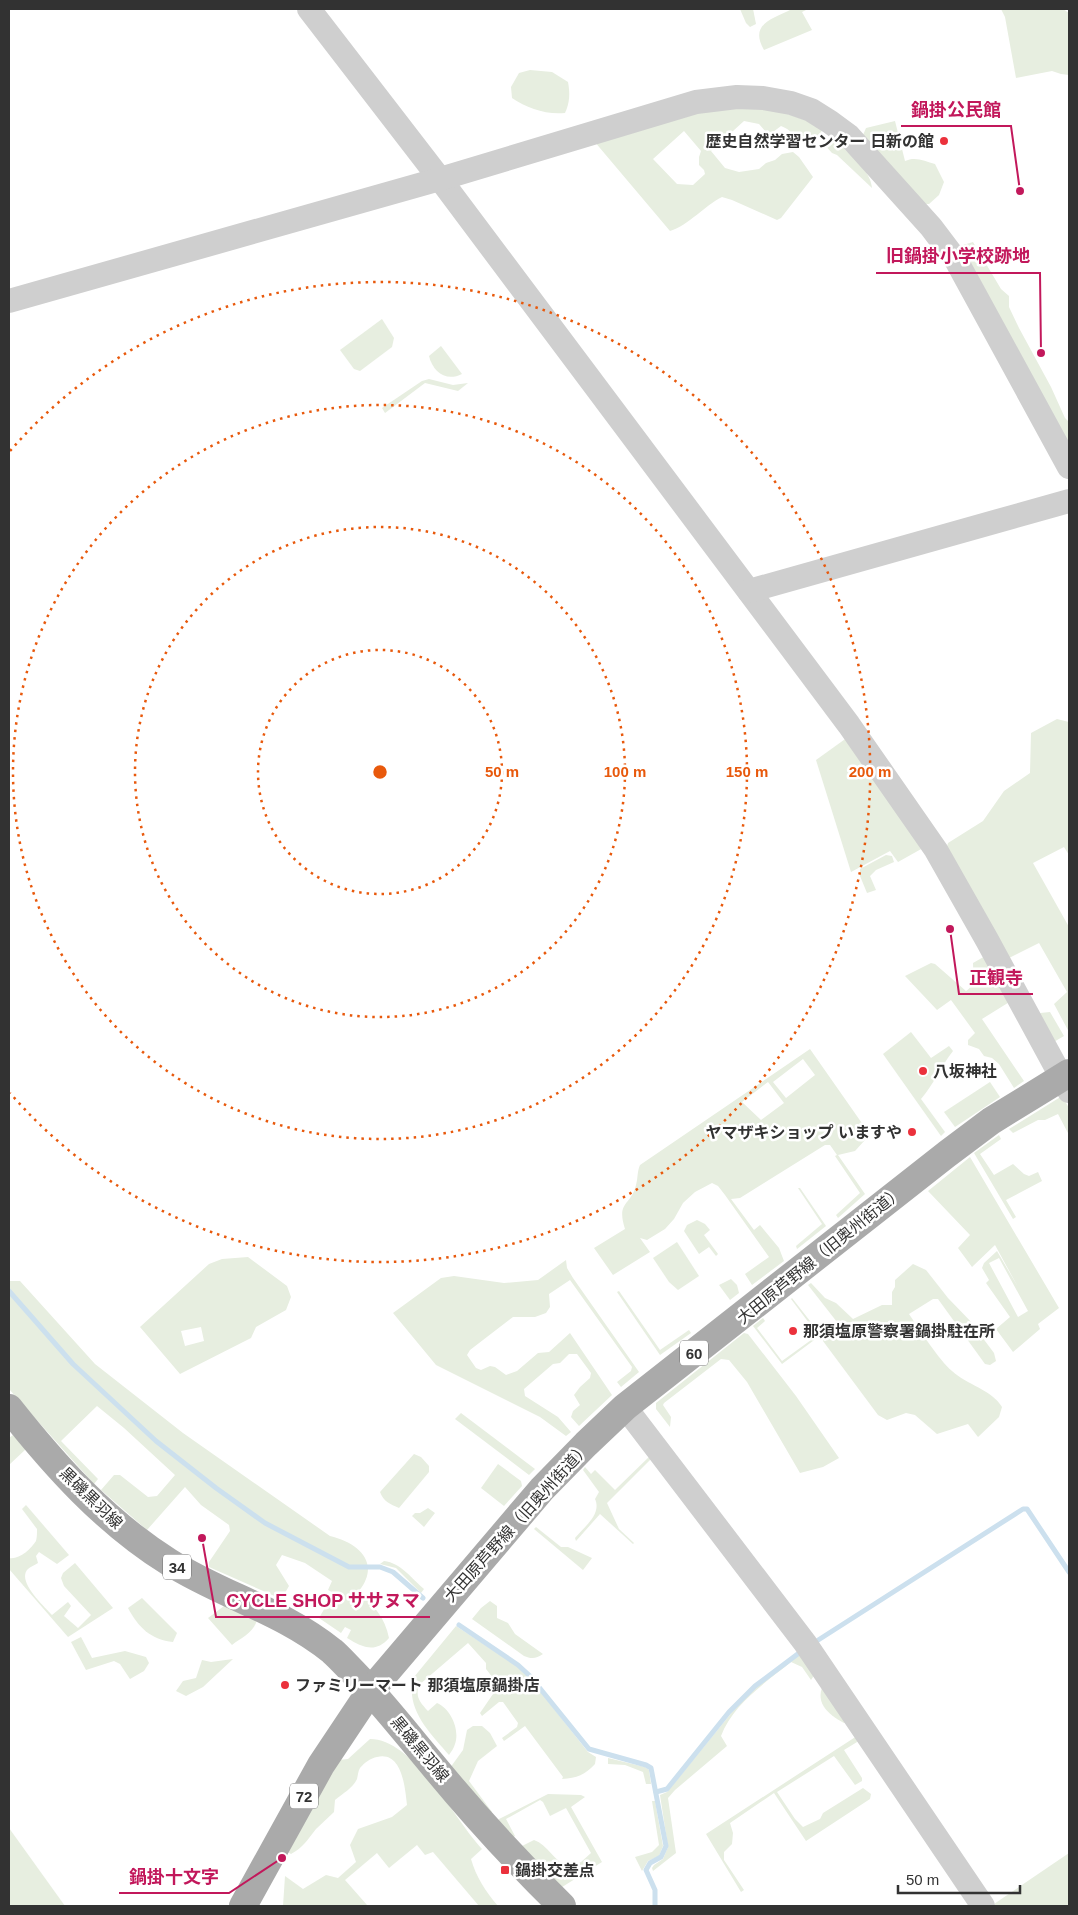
<svg xmlns="http://www.w3.org/2000/svg" width="1078" height="1915" font-family="Arial,'Noto Sans JP',sans-serif">
  <style>
    .green { fill: #e7eee0; fill-rule: evenodd }
    .lines { fill: none; stroke-linecap: round; stroke-linejoin: round }
    .stream { stroke: #cce0ee; stroke-width: 5 }
    .minor { stroke: #cfcfcf; stroke-width: 24 }
    .major { stroke: #aaa; stroke-width: 28 }
    .ring { fill: none; stroke: #e8590c; stroke-width: 2.5; stroke-dasharray: 2.5 5 }
    .poi-dot { fill: #eb313c; stroke: #fff; stroke-width: 2 }
    .labels { text-anchor: middle; dominant-baseline: central; stroke-width: 5; stroke-linejoin: round; paint-order: stroke }
    .shield { fill: #fff; stroke: #707070; stroke-width: 1 }
    .shield-label { font-size: 15px; font-weight: bold; fill: #323232 }
    .poi-label { font-size: 16px; font-weight: bold; fill: #323232; stroke: #fff; text-anchor: start }
    .street-label { font-size: 16px; fill: #323232; stroke: #fff }
    .centre { fill: #e8590c; stroke: #fff; stroke-width: 2.5 }
    .ring-label { font-size: 15px; text-anchor: middle; font-weight: bold; fill: #e8590c; stroke: #fff; stroke-width: 5; stroke-linejoin: round; paint-order: stroke }
    .leader { fill: none; stroke: #c2185b; stroke-width: 2 }
    .callout-dot { fill: #c2185b; stroke: #fff; stroke-width: 2 }
    .callout-label { font-size: 18px; text-anchor: middle; font-weight: bold; fill: #c2185b; stroke: #fff; stroke-width: 5; stroke-linejoin: round; paint-order: stroke }
  </style>
  <rect width="100%" height="100%" fill="#fff"/>
  <!-- green -->
  <g class="green">
    <path d="M740,9H753L756,24L750,27L746,23Z"/>
    <path d="M792,9H808L802,12L812,30L764,50C749,24 772,19 792,9Z"/>
    <path d="M1001,9H1063L1069,13V75L1061,74L1052,71L1016,78L1005,17Z"/>
    <path d="M530,70L552,72L568,82C570,93 570,102 565,113C546,115 527,108 512,98L511,87L519,73Z"/>
    <path d="M762,105L822,126L821,134C797,155 799,132 781,126L773,132H766L759,124L744,121L711,151L725,168L739,172L759,169L766,163L775,160L782,154L793,152L799,157L813,177L781,218L777,220L732,200L722,197C704,206 689,225 670,231L594,141L686,109ZM684,131L701,151L699,157V165L704,170L705,174L693,185L677,184L653,159Z"/>
    <path d="M895,121L905,161C915,156 925,161 935,164L944,182L939,195L929,204H920L863,135L866,128Z"/>
    <path d="M831,140L836,141C848,153 871,170 872,188L837,155L832,153L824,144Z"/>
    <path d="M973,242L1001,289L1009,296V307L1019,328L1051,387L1065,418L1069,422V450L960,250L963,245Z"/>
    <path d="M382,319L394,338L392,347L360,371L354,369L340,350Z"/>
    <path d="M441,346L462,374C446,382 433,372 429,356Z"/>
    <path d="M429,379L453,385L468,383L458,391L425,383L385,413L382,408L422,381Z"/>
    <path d="M1057,719L1069,722V855L1064,847L1033,863L1069,927V1032L1054,1004L1067,992L1039,943L1007,959L946,850L948,843L983,821L1004,791L1030,773L1031,733Z"/>
    <path d="M848,737L923,848L898,862L890,851L851,872L816,760Z"/>
    <path d="M886,855L892,856L894,862L876,870L870,876L876,890L867,893L860,876V869Z"/>
    <path d="M987,955L1011,1001L982,1019L1024,1081L1014,1088L999,1064L992,1058L984,1056L979,1049L968,1045V1040L975,1033L951,1000L937,1010L905,976L931,963L935,964L966,991C976,985 973,974 973,963Z"/>
    <path d="M1050,1012L1064,1036L1052,1043L1040,1013Z"/>
    <path d="M911,1032L931,1058L949,1046L953,1051C941,1066 934,1084 921,1099L945,1132L941,1136L883,1054Z"/>
    <path d="M810,1049L866,1129L865,1140L855,1151L838,1155L865,1194L838,1218L836,1215L860,1193L835,1156L837,1155L830,1145H825L740,1198L731,1199L754,1230L760,1225L779,1248L784,1261L752,1285L745,1274L769,1257L725,1195L718,1186L712,1183L695,1192L683,1203L674,1219L665,1229L647,1240L640,1238L650,1252L613,1275L594,1248L625,1229C616,1201 631,1206 636,1185C638,1178 637,1172 640,1165ZM803,1059L815,1075L786,1098L773,1082ZM768,1082L784,1103L761,1120L742,1102Z"/>
    <path d="M990,1082L1000,1097L955,1127L944,1112Z"/>
    <path d="M1062,1096L1069,1108V1135L1058,1114L1045,1120H1038L1013,1133L1009,1129Z"/>
    <path d="M999,1135L1001,1139L980,1154L994,1175L1013,1164L1024,1174L1029,1176L1038,1172L1042,1181L1006,1200L1016,1217L1013,1219L974,1153Z"/>
    <path d="M970,1157L1059,1308L1038,1324L1040,1329L1013,1352L996,1329L1010,1317L986,1283L989,1280L982,1268L984,1263L997,1251L1018,1287L995,1245L972,1267L958,1248L970,1235L928,1191ZM999,1258L1028,1311L1018,1317L989,1263Z"/>
    <path d="M798,1188H800L826,1226L797,1249L796,1246L822,1224Z"/>
    <path d="M697,1220L705,1224L710,1230L704,1235L718,1254L716,1256L709,1247L699,1254L684,1231L687,1225Z"/>
    <path d="M677,1242L699,1276L678,1290L669,1282L653,1258Z"/>
    <path d="M248,1257L287,1286L291,1297L286,1310L256,1327L251,1338L180,1374L140,1327L209,1264L222,1259ZM201,1327L204,1341L185,1346L181,1331Z"/>
    <path d="M566,1260L567,1268L573,1278L639,1372L621,1387L617,1382L631,1371L632,1367L570,1280L549,1294L550,1307L546,1313L535,1317H513L470,1350L467,1355L476,1368L481,1370L490,1366L495,1367L506,1375L517,1371L538,1353L549,1352L570,1333L612,1395L579,1426L571,1417L573,1411L580,1405L574,1395L580,1387L590,1378L591,1373L577,1354H569L560,1363L553,1364L524,1389L525,1396L558,1417L571,1432L566,1436L540,1417L436,1365L393,1313L441,1278L454,1276L504,1283L538,1280Z"/>
    <path d="M913,1264L926,1270L948,1298L977,1328L982,1337L994,1353L996,1361L990,1365L985,1364L938,1299H933L909,1314C919,1329 939,1360 952,1371C967,1385 991,1389 1002,1407L999,1417L978,1437L968,1424L937,1434L915,1415L906,1413L887,1420L878,1415L823,1341C822,1331 830,1328 837,1322L808,1285L811,1283L825,1298L836,1303L853,1319L882,1305H892V1292L895,1287V1280Z"/>
    <path d="M731,1279L737,1285L739,1293L730,1300L719,1285Z"/>
    <path d="M9,1281H20L95,1364L183,1433L330,1536C359,1543 381,1563 359,1591C373,1605 385,1617 389,1638C375,1654 362,1647 347,1638L351,1630L345,1627L341,1633L319,1618L330,1599L333,1602L336,1599L341,1597L328,1590L332,1581L305,1563L282,1555L276,1565L289,1586L282,1598H279L209,1567V1562L230,1531L229,1525L201,1505L185,1487L147,1530L101,1490L114,1475H120L148,1497L157,1496L175,1475L124,1428L97,1406L61,1441L98,1479L94,1484L9,1389Z"/>
    <path d="M619,1291L660,1350L689,1330L691,1333L660,1355L617,1292Z"/>
    <path d="M792,1298L821,1335L782,1364L753,1326L763,1318L765,1321L757,1328L782,1361L818,1335L791,1299Z"/>
    <path d="M744,1333L748,1334L796,1396L839,1458L823,1467L800,1473L747,1382L729,1360L721,1359L664,1403L663,1405L671,1417L670,1427L656,1409V1403Z"/>
    <path d="M461,1413L535,1469L529,1475L455,1419Z"/>
    <path d="M13,1435L26,1449L9,1465V1438Z"/>
    <path d="M414,1454L421,1457L429,1466V1472L399,1508C390,1504 384,1502 380,1492Z"/>
    <path d="M651,1455L653,1457L607,1503L619,1529L634,1543L633,1544L600,1514L576,1541L575,1538C584,1527 602,1514 595,1499L599,1492L583,1470L585,1467L591,1474L595,1470L615,1490Z"/>
    <path d="M498,1464L521,1481L522,1486L504,1506L481,1488Z"/>
    <path d="M26,1505L69,1555L57,1564L39,1552L36,1556L38,1563C35,1565 30,1567 28,1569C16,1581 44,1606 52,1615L68,1602L71,1606L64,1616L78,1628L91,1615L64,1586L61,1578L63,1573L75,1563L113,1608L68,1637L9,1569V1558C19,1560 31,1549 36,1541C37,1537 37,1533 37,1529L22,1509Z"/>
    <path d="M428,1508L435,1513L424,1527L412,1516L415,1513H420Z"/>
    <path d="M536,1527L561,1547H568L592,1558L583,1570L534,1529Z"/>
    <path d="M384,1561C401,1563 412,1579 424,1589L421,1593L396,1568L380,1564Z"/>
    <path d="M142,1598L177,1633L173,1642C151,1640 138,1627 128,1608Z"/>
    <path d="M490,1601L497,1606V1618L508,1623L515,1634L543,1654C536,1659 531,1659 524,1656L472,1619L481,1608Z"/>
    <path d="M228,1603L257,1619C255,1632 241,1638 232,1645L208,1618Z"/>
    <path d="M456,1626L517,1666L528,1676L588,1752L596,1757L595,1764C585,1775 577,1778 562,1779L563,1777L525,1726L504,1741L502,1738L517,1727L518,1723L503,1702H499L482,1716L480,1713L493,1694L497,1683L486,1669V1663L468,1643L419,1685C415,1697 420,1702 428,1711L437,1703C451,1709 460,1730 455,1744C454,1748 451,1752 449,1755C430,1733 404,1708 414,1677Z"/>
    <path d="M81,1637L92,1658L125,1651L146,1657L149,1663L144,1671L130,1679L120,1664L114,1661L86,1670L71,1642Z"/>
    <path d="M803,1651L817,1671L811,1680L802,1667L791,1662C765,1683 733,1704 721,1736L727,1746L675,1790L668,1798L676,1853L653,1871L652,1868L654,1865L663,1859L668,1847L660,1795L667,1792L733,1711L756,1687Z"/>
    <path d="M233,1659L203,1687L186,1696L176,1691L183,1681L196,1678L202,1660L211,1662Z"/>
    <path d="M825,1682L850,1719L844,1723C827,1714 813,1701 825,1682Z"/>
    <path d="M473,1726H482L490,1733L497,1746L478,1761L469,1781L492,1812L489,1813L450,1768L463,1750L467,1730Z"/>
    <path d="M860,1734L862,1739L844,1750L862,1778V1781L855,1785L834,1756L777,1792L795,1819L803,1827L820,1819L823,1813L863,1788L871,1794L870,1799L806,1841L774,1793L730,1823L733,1833L732,1844L724,1852V1860L744,1890L741,1892L706,1834Z"/>
    <path d="M370,1739C414,1739 454,1819 482,1849L471,1859C476,1877 486,1892 498,1906H479L433,1852L425,1855L417,1845L389,1868L377,1853L345,1880L367,1905L366,1906H283L285,1876L303,1889L326,1875L338,1878L356,1862L350,1845L358,1829L392,1817L407,1805C405,1787 402,1751 377,1757C371,1758 364,1763 360,1768C358,1771 358,1775 357,1779C353,1788 342,1794 335,1800L334,1812C328,1818 322,1823 316,1829C308,1839 303,1848 291,1854L283,1849L339,1760L348,1759Z"/>
    <path d="M608,1758L645,1767L649,1770L651,1784H646L643,1772L625,1765L608,1764Z"/>
    <path d="M548,1794L581,1795L585,1797L571,1807L602,1862L559,1889L518,1848L534,1840C548,1845 554,1861 568,1867L581,1862L591,1853L566,1808L550,1816L543,1802L540,1800L506,1819L515,1836L510,1840L496,1823L499,1819Z"/>
    <path d="M652,1801H655L663,1846L659,1856L648,1861L642,1871L635,1857L652,1852L659,1845Z"/>
    <path d="M9,1828L65,1906H9Z"/>
    <path d="M1069,1853V1906H995L994,1904Z"/>
  </g>
  <g class="lines">
    <!-- stream -->
    <g class="stream">
      <path d="M9,1291L73,1364L156,1441L216,1488L265,1523L349,1567H380L393,1572L423,1598"/>
      <path d="M459,1625L518,1665L530,1676L589,1749L646,1765L651,1768L666,1846L661,1857L650,1863L646,1870L655,1890V1906"/>
      <path d="M812,1644L1023,1509H1027L1069,1572"/>
      <path d="M656,1792L667,1789L729,1712L755,1686L803,1650"/>
    </g>
    <!-- minor -->
    <g class="minor">
      <path d="M309,9L440,179L849,725L936,850L987,940L1069,1091"/>
      <path d="M9,301L440,179L696,102L737,97L763,98L791,103L811,110L830,122L849,136L931,227L956,260L1069,467"/>
      <path d="M749,591L1069,501"/>
      <path d="M625,1407L805,1643L983,1906"/>
    </g>
    <!-- major -->
    <g class="major">
      <path d="M9,1408C55,1466 105,1522 169,1562C221,1595 283,1611 332,1651C339,1657 346,1665 353,1672C381,1701 406,1733 432,1764C473,1814 516,1861 562,1906"/>
      <path d="M243,1906L321,1765L371,1690L542,1489L586,1444L625,1407L947,1154L991,1121L1069,1073"/>
    </g>
  </g>
  <!-- distance rings -->
  <g class="ring">
    <circle cx="380" cy="772" r="122"/>
    <circle cx="380" cy="772" r="245"/>
    <circle cx="380" cy="772" r="367"/>
    <path d="M10 451A490 490 0 1 1 10 1093"/>
  </g>
  <!-- markers -->
  <g class="poi-dot">
    <circle cx="944" cy="141" r="5"/>
    <circle cx="923" cy="1071" r="5"/>
    <circle cx="912" cy="1132" r="5"/>
    <circle cx="793" cy="1331" r="5"/>
    <circle cx="285" cy="1685" r="5"/>
    <rect x="500" y="1865" width="10" height="10" rx="2.5"/>
  </g>
  <g class="labels">
    <!-- shield labels -->
    <g class="shield">
      <rect x="680" y="1340.5" width="28" height="25" rx="4"/>
      <rect x="163" y="1554.5" width="28" height="25" rx="4"/>
      <rect x="290" y="1783.5" width="28" height="25" rx="4"/>
    </g>
    <g class="shield-label">
      <text x="694" y="1353">60</text>
      <text x="177" y="1567">34</text>
      <text x="304" y="1796">72</text>
    </g>
    <!-- poi labels -->
    <g class="poi-label">
      <text x="934" y="141" text-anchor="end">歴史自然学習センター 日新の館</text>
      <text x="933" y="1071">八坂神社</text>
      <text x="902" y="1132" text-anchor="end">ヤマザキショップ いますや</text>
      <text x="803" y="1331">那須塩原警察署鍋掛駐在所</text>
      <text x="295" y="1685">ファミリーマート 那須塩原鍋掛店</text>
      <text x="515" y="1870">鍋掛交差点</text>
    </g>
    <!-- street labels -->
    <g class="street-label">
      <text transform="translate(820 1255) rotate(-39)">大田原芦野線（旧奥州街道）</text>
      <text transform="translate(91 1498) rotate(44)">黒磯黒羽線</text>
      <text transform="translate(517 1522) rotate(-48)">大田原芦野線（旧奥州街道）</text>
      <text transform="translate(420 1749) rotate(50)">黒磯黒羽線</text>
    </g>
  </g>
  <circle cx="380" cy="772" r="8" class="centre"/>
  <g class="ring-label">
    <text x="502" y="777">50 m</text>
    <text x="625" y="777">100 m</text>
    <text x="747" y="777">150 m</text>
    <text x="870" y="777">200 m</text>
  </g>
  <!-- callouts -->
  <path class="leader" d="M1020 191L1011 126H901M1041 353L1040 273H876M950 929L959 994H1033M202 1538L216 1617H430M282 1858L229 1893H119"/>
  <g class="callout-dot">
    <circle cx="1020" cy="191" r="5"/>
    <circle cx="1041" cy="353" r="5"/>
    <circle cx="950" cy="929" r="5"/>
    <circle cx="202" cy="1538" r="5"/>
    <circle cx="282" cy="1858" r="5"/>
  </g>
  <g class="callout-label">
    <text x="956" y="116">鍋掛公民館</text>
    <text x="958" y="262">旧鍋掛小学校跡地</text>
    <text x="996" y="984">正観寺</text>
    <text x="323" y="1607">CYCLE SHOP ササヌマ</text>
    <text x="174" y="1883">鍋掛十文字</text>
  </g>
  <!-- border -->
  <rect width="1078" height="1915" fill="none" stroke="#323232" stroke-width="20"/>
  <!-- scale -->
  <path d="M898 1885v8h122v-8" fill="none" stroke="#323232" stroke-width="2.5"/>
  <text x="906" y="1885" font-size="15" fill="#323232" stroke="#ffffff" stroke-width="4" paint-order="stroke">50 m</text>
</svg>
